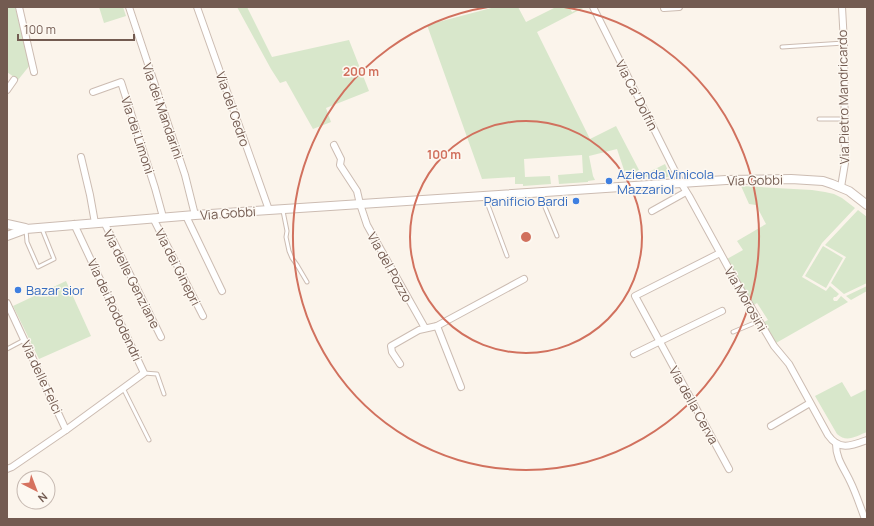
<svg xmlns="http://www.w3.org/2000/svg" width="874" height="526" font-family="Manrope,sans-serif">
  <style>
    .green { fill: #d8e7cb }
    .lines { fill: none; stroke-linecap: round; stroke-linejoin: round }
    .service-casing { stroke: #ccbcb2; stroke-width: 5 }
    .minor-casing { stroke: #ccbcb2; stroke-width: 8 }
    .tertiary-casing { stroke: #ccbcb2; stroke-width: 10 }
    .service { stroke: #fff; stroke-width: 3 }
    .minor { stroke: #fff; stroke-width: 6 }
    .tertiary { stroke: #fff; stroke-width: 8 }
    .ring { fill: none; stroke: #d1715e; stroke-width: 2 }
    .shop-dot { fill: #3f7fe0; stroke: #fdf8f1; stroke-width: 1.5 }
    .labels { text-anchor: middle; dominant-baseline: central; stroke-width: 3; stroke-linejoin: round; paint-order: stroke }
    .street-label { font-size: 13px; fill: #735b51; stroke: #fdf8f1 }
    .shop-label { font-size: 13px; fill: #366cbe; stroke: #fdf8f1; text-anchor: start }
    .centre { fill: #d1715e; stroke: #fdf8f1; stroke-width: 2 }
    .ring-label { font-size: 12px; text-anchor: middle; font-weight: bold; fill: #d1715e; stroke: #fdf8f1; stroke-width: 3; stroke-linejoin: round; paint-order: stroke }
  </style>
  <rect width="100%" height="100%" fill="#fbf4eb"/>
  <!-- green -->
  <g class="green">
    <path d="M7,7H15L30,65L18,80L7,72Z"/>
    <path d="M99,7H123L126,16L104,23Z"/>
    <path d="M237,7H247L272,57L349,40L369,91L326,108L331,122L313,129L286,81L280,83L271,69Z"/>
    <path d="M495,7H518L526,22L556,7H569L572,12L582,7H585L537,32L590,139L616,126L639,170L632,174L634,178L627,179L617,149L589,156L593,176L595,180L588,181V182L559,184L558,175L583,173L582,155L524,159L525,177L550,176L551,184L523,186V184H515V177L482,179L427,25Z"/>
    <path d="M665,164L670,175L669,177L654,178L653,176L642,178L641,176Z"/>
    <path d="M741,186L812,190L825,192L834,194L842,198L855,208L822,243L802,277L826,291L830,286L839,294L836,297H834L833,299L834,301H837L841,296L848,302L776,343L764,322L768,320L757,303L754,305L727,259L743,250L737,241L766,224L756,205L749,204Z"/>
    <path d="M858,210L867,217V283L844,294L831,283L846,257L825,245Z"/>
    <path d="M823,246L843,258L826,288L805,276Z"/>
    <path d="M66,281L91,336L39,359L13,306Z"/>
    <path d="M867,286V291L851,300L846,296Z"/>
    <path d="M842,382L851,397L867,389V432C856,436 847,443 837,434L815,396Z"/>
  </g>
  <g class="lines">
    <!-- service casing -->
    <g class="service-casing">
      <g id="service">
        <path d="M782,47L844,43"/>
        <path d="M819,119H845"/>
        <path d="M542,194V200L557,236"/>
        <path d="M488,197V205L507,256"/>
        <path d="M283,211L287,231L286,237L289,251L292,258L297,265L307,282"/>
        <path d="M26,230L27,242L38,267L54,259L42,229"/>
        <path d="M733,332L759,321"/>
        <path d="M7,349L24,340"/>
        <path d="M144,373L157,374L164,394"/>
        <path d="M123,388L149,440"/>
      </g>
    </g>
    <!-- minor casing -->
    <g class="minor-casing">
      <g id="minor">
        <path d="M19,7L34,72"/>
        <path d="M129,7L185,175L195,215"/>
        <path d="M197,7L269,210"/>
        <path d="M593,7L681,183L689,196L734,278L774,346L789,364L828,435C839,451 851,446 867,440"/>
        <path d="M664,8L679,7"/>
        <path d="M7,90L14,80"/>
        <path d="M93,92L121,82L155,188L163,217"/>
        <path d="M334,145L341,159L340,165L357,191L360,204L367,225L425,328"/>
        <path d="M81,157L90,195L95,223"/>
        <path d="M841,187L845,163L844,43L842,7"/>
        <path d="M652,211L686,192"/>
        <path d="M186,216L222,291"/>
        <path d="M153,218L203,316"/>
        <path d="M104,222L161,337"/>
        <path d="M720,253L635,296L729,469"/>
        <path d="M7,303L66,430"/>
        <path d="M437,326L461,387"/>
        <path d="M634,354L722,311"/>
        <path d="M400,364L392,352L391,346L419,330L437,326L524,279"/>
        <path d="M771,426L810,403"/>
        <path d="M836,444C836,459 844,468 850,481C856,493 860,506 865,519"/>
        <path d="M7,469L12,467L66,430L144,373L74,224"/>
      </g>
    </g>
    <!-- tertiary casing -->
    <g class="tertiary-casing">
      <g id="tertiary">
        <path d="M7,224L25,228"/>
        <path d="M7,236L26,229L195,215L726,180L791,179L823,181L832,184L849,191L867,205"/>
      </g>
    </g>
    <!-- service -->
    <use href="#service" class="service"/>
    <!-- minor -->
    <use href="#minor" class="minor"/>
    <!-- tertiary -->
    <use href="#tertiary" class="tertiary"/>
  </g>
  <!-- distance rings -->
  <g class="ring">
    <circle cx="526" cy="237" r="116"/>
    <path d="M564 7A233 233 0 1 1 488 7"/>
  </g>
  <!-- markers -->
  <g class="shop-dot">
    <circle cx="609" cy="181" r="4"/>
    <circle cx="576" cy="201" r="4"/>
    <circle cx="18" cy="290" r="4"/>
  </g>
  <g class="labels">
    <!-- street labels -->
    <g class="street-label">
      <text transform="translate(637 95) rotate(63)">Via Ca' Dolfin</text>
      <text transform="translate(843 97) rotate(-91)">Via Pietro Mandricardo</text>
      <text transform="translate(233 109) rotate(71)">Via del Cedro</text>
      <text transform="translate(163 111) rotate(71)">Via dei Mandarini</text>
      <text transform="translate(138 135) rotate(72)">Via dei Limoni</text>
      <text transform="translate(755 180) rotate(-1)">Via Gobbi</text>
      <text transform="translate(228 213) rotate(-4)">Via Gobbi</text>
      <text transform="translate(178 267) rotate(63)">Via dei Ginepri</text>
      <text transform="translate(390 267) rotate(61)">Via del Pozzo</text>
      <text transform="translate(132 279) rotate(63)">Via delle Genziane</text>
      <text transform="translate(746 299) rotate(60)">Via Morosini</text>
      <text transform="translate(115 310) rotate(65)">Via dei Rododendri</text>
      <text transform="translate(42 377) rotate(65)">Via delle Felci</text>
      <text transform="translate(694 405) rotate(61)">Via della Cerva</text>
    </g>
    <!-- shop labels -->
    <g class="shop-label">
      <text x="617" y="174">Azienda Vinicola<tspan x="617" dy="15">Mazzariol</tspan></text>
      <text x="568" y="201" text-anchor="end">Panificio Bardi</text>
      <text x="26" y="290">Bazar sior</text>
    </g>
  </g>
  <circle cx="526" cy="237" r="6" class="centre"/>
  <g class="ring-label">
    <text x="361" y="76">200 m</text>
    <text x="444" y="159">100 m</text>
  </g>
  <!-- border -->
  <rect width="874" height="526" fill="none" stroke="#735b51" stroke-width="16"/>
  <!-- north arrow -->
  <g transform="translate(36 490) rotate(138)"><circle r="19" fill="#fdf8f1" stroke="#c6b9b1"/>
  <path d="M0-3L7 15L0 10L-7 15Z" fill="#d6725f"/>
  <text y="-6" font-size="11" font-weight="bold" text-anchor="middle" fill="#735b51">N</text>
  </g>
  <!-- scale -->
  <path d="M18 34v6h116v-6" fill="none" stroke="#735b51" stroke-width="2"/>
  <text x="24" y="34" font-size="12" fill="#735b51" stroke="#fdf8f1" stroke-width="3" paint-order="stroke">100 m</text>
</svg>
